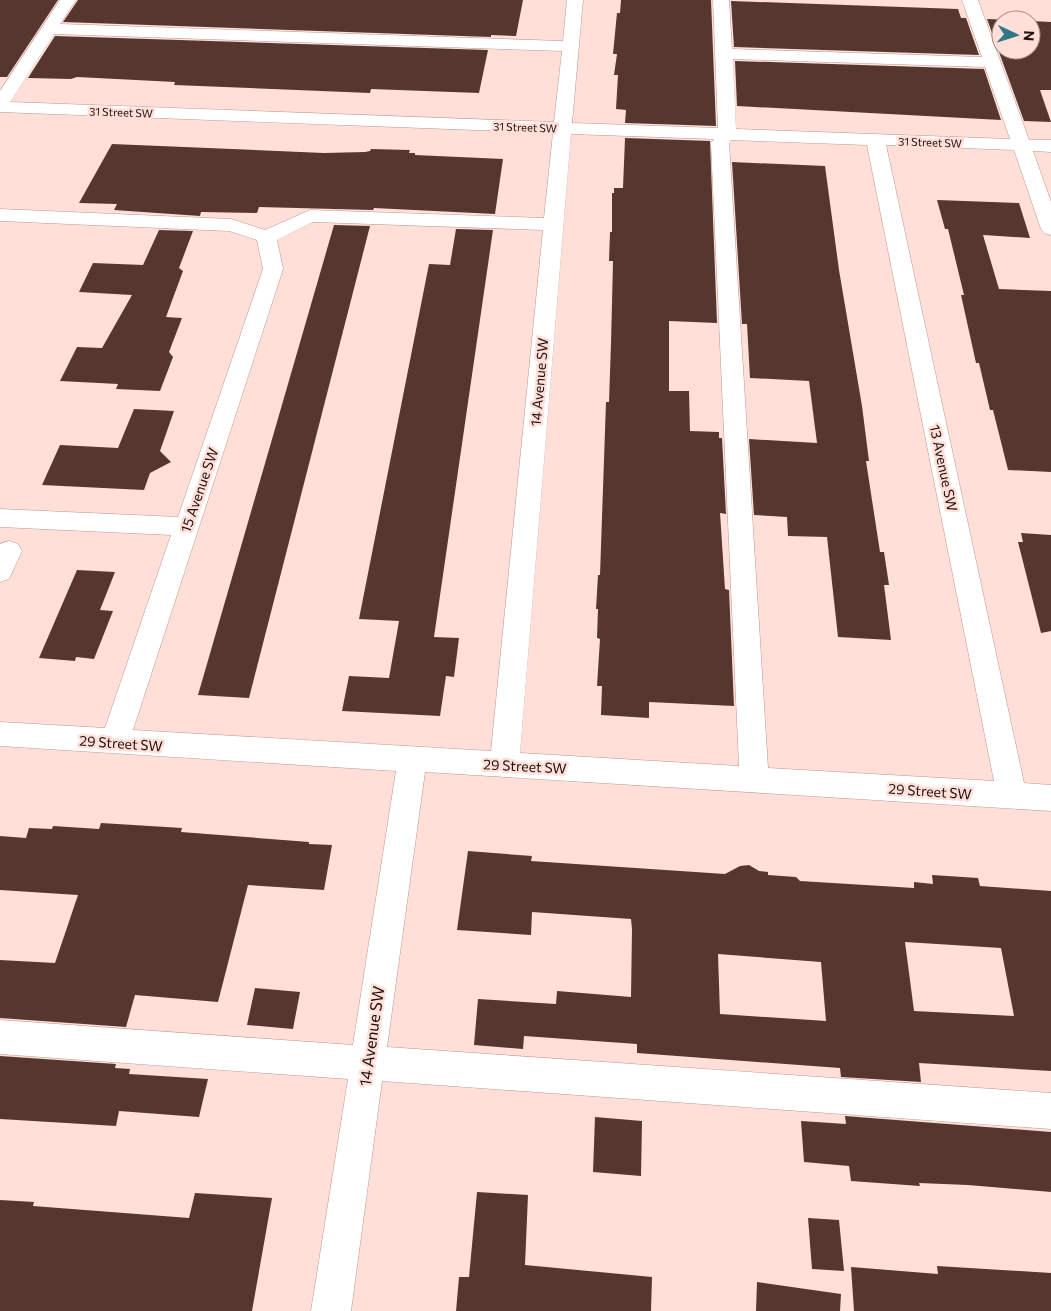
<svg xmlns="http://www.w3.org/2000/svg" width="1051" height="1311" font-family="Commissioner,sans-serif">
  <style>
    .building { fill: #56372f; fill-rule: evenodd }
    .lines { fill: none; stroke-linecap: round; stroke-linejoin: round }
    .minor-casing { stroke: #bc978e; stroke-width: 1 }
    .minor { fill: #fff; fill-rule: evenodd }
    .labels { text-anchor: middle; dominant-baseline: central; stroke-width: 5; stroke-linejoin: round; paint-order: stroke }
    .far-street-label { font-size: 11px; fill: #1f110e; stroke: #ffdfd7 }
    .street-label { font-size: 14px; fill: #1f110e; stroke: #ffdfd7 }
    .near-street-label { font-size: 16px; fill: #1f110e; stroke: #ffdfd7 }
  </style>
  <rect width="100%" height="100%" fill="#ffdfd7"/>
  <!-- building -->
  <g class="building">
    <path d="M0,0H58L7,77H0Z"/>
    <path d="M78,0H523L516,36L491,35V37L63,22Z"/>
    <path d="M621,0H711L716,126L625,123L626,110L616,109L618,75H614L617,54H613L617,13H620Z"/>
    <path d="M731,1L958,9L961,18H966L979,55L734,47Z"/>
    <path d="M987,19L1013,20H1001V50H1031V21L1051,22V90H1040L1051,122L1024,121Z"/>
    <path d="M55,36L488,50L479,93L371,89L370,93L174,85L175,82L77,77L71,79L28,78Z"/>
    <path d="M735,61L984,69L1001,120L737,106Z"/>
    <path d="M625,138L710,141L717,323L669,321V391H689L690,431L719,432V438H722L726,514L720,513L725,589L729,590L734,706L649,702V718L601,715L602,686H597L600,639L597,638L598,609H596L598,575H600L606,402H609L611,343L613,261H609L610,232H612V193H614V188H623Z"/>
    <path d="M112,144L324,153L365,152L370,151L371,149L410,150L409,153H415V155L503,159L495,214L374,208L373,210L259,207L257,213L201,212L200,216L114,210L117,204L79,203Z"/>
    <path d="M732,162L825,166L839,270L862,406L869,461H866L880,552H884L889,585H884L891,640L838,637L827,537L788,536L787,517L754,515L749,439L817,443L809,381L750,378L747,324H742Z"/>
    <path d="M937,200L1019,203L1030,238L983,235L999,289L1051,291V472L1008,470L993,410H990L979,363H976L961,295H964L948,229H945Z"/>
    <path d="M334,225L370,226L249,698L198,695Z"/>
    <path d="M456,229L493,230L434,637L459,638L454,677L446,676L440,716L342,711L349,676L389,678L399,621L359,619L429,264L450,265Z"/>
    <path d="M159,230L193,231L179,268L183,271L166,317L182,318L169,352L173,357L160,391L116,389L118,384L60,381L77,347L102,348L132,295L79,292L93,263L143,265Z"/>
    <path d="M134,409L174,411L160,451L171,462L150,473L144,490L42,485L60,445L118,448Z"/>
    <path d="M1021,533L1051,535V631L1041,633L1018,542H1023Z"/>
    <path d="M77,570L115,572L100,610L113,611L94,659L76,657L75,661L39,658Z"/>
    <path d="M101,823L182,828L181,832L309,842V844L332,845L324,890L248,885L218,1002L135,995L126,1027L0,1018V960L55,963L78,895L0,890V836L26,838L29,828L52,829L53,826L99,829Z"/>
    <path d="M468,851L532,856L531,861L725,874L740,866L749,865L759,871L768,872V875L796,877L800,881L914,888V882L933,884L932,875L978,878L980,886L1051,891V1071L919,1063L921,1082L841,1077L840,1068L637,1053V1044L524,1036L523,1049L474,1045L478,999L556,1004L557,991L631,997L632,929L631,919L532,912L531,935L457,930ZM905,942L1001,948L1014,1016L914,1011ZM718,954L821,962L826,1021L720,1014Z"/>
    <path d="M255,988L300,992L293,1029L247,1025Z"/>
    <path d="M0,1056L116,1064L115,1068L130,1069L129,1074L208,1079L199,1117L119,1111L116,1126L0,1119Z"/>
    <path d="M845,1116L1051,1132V1192L968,1185L919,1183L920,1186L851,1181L849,1166L804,1162L801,1121L846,1124Z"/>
    <path d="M595,1117L642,1121L641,1176L593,1172Z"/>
    <path d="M477,1192L528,1195L525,1265L652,1277L651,1311H456L459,1277H469Z"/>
    <path d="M195,1193L272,1198L252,1311H0V1200L34,1202L33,1206L189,1218Z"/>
    <path d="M808,1218L839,1220L844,1271L812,1269Z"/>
    <path d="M937,1266L1051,1273V1311H854L851,1267L938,1274Z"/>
    <path d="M757,1282L841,1294L840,1311H756Z"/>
  </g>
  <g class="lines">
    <!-- minor casing -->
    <g class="minor-casing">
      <g id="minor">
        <path d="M60,0H76L60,24L563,41L567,0H583L572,123L718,128L713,0H729L732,49L982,57L962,0H978L1029,140H1051V152L1033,151L1051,202V235L1044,233L1041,229L1014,150L886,145L1024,783L1051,785V811L425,772L387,1047L1051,1093V1129L382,1081L351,1311H311L348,1079L0,1054V1020L353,1045L396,771L0,746V722L105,728L171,535L0,527V509L178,517L263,269L257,240L229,231L0,221V209L231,219L265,230L310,210L544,218L553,133L0,112V91ZM54,34L562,51L554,122L10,102ZM733,59L985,67L1010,139L736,129ZM571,134L714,139L711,143L739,766L520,753ZM731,140L867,145L994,781L768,768L729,143ZM313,222L543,230L491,751L133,730L283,269L277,240Z"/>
        <path d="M9,541L18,544L22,551L9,579L0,582V544Z"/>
      </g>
    </g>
    <!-- minor -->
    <use href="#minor" class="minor"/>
  </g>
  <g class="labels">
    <!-- far-street labels -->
    <g class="far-street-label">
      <text transform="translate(121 112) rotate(2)">31 Street SW</text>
      <text transform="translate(525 127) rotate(2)">31 Street SW</text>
      <text transform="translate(930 142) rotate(2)">31 Street SW</text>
    </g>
    <!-- street labels -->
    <g class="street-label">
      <text transform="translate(539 382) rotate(-85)">14 Avenue SW</text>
      <text transform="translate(944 468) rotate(78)">13 Avenue SW</text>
      <text transform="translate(199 490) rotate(-71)">15 Avenue SW</text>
      <text transform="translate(121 743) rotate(4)">29 Street SW</text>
      <text transform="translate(525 766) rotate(3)">29 Street SW</text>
      <text transform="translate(930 791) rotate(4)">29 Street SW</text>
    </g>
    <!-- near-street labels -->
    <g class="near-street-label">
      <text transform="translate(371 1036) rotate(-82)">14 Avenue SW</text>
    </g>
  </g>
  <!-- north arrow -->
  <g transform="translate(1016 35) rotate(94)"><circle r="24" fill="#ffdfd7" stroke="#a58d87"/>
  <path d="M0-4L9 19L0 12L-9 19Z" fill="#327785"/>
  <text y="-8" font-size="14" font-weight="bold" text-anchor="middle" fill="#1f110e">N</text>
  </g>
</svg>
